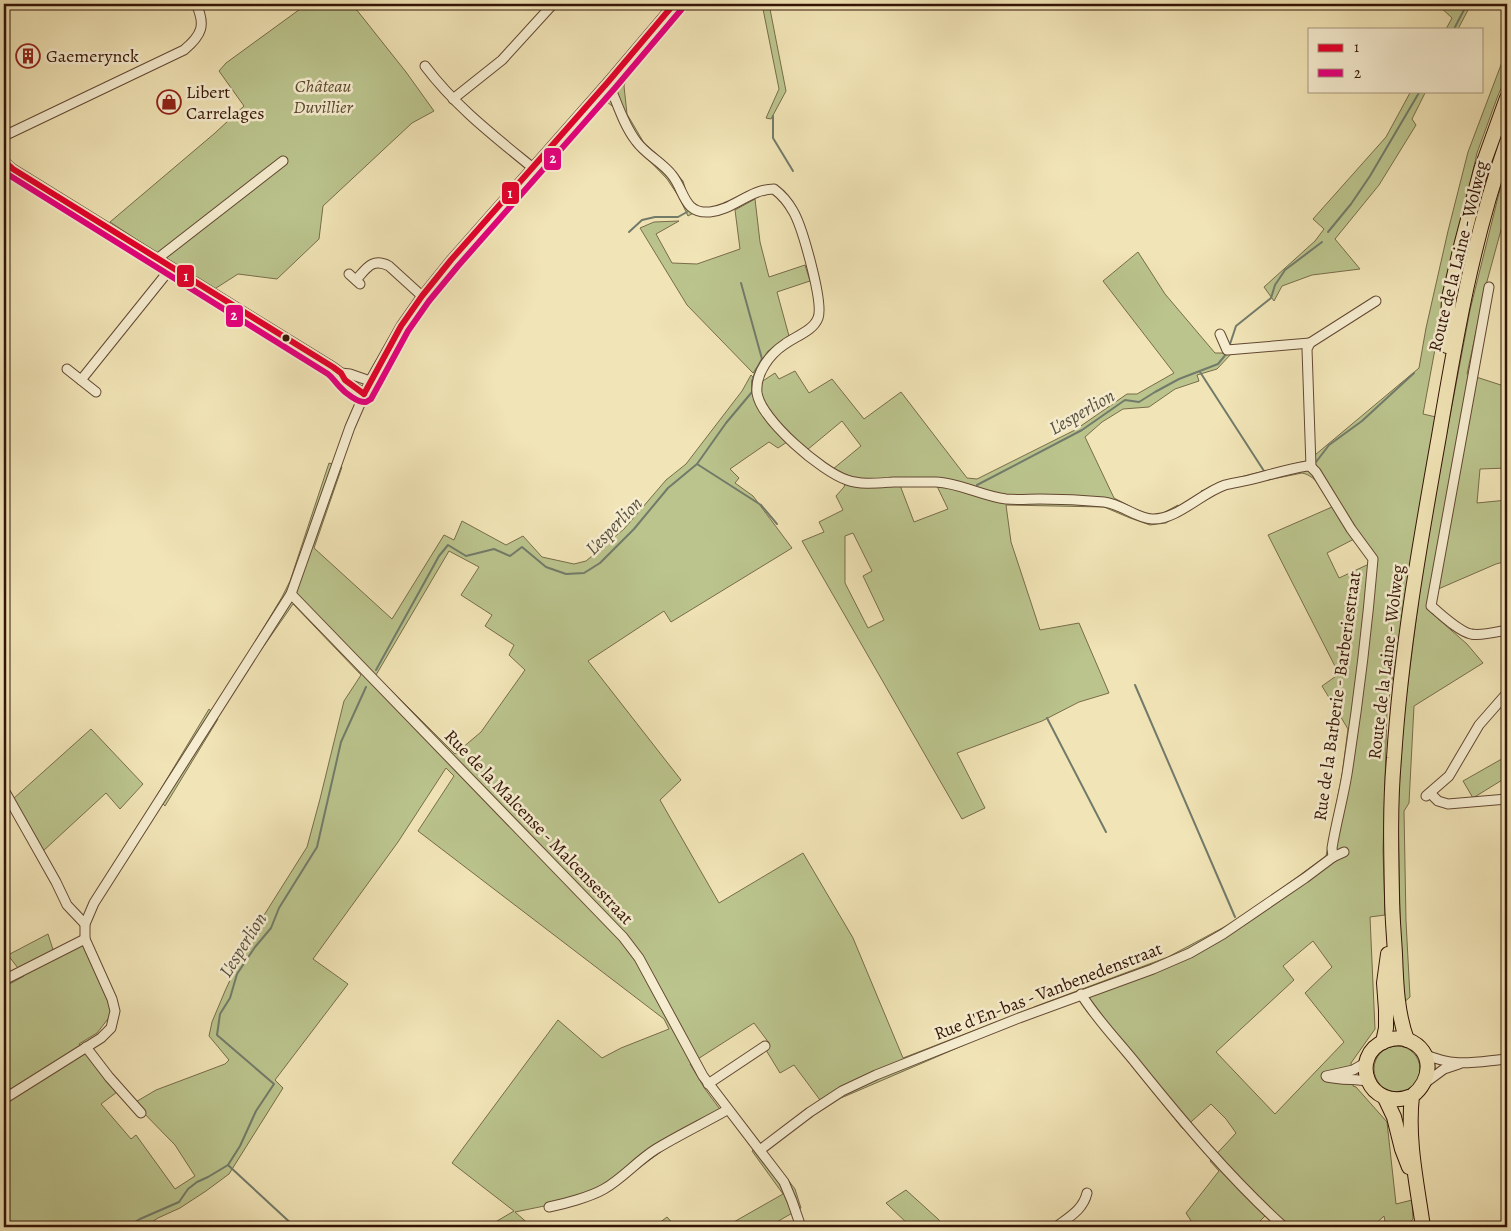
<svg xmlns="http://www.w3.org/2000/svg" width="1511" height="1231" font-family="Alegreya,serif">
  <style>
    .green { fill: #bbc48d; stroke: #786c4a; fill-rule: evenodd }
    .lines { fill: none; stroke-linecap: round; stroke-linejoin: round }
    .stream { stroke: #727b6a; stroke-width: 2 }
    .minor-casing { stroke: #634832; stroke-width: 11 }
    .highway-casing { stroke: #341406; stroke-width: 16 }
    .minor { stroke: #f6edd0; stroke-width: 9 }
    .highway { stroke: #f1e4b6; stroke-width: 14 }
    .bus-1-casing { stroke: #f6edd0; stroke-width: 10 }
    .bus-2-casing { stroke: #f6edd0; stroke-width: 10 }
    .bus-1 { stroke: #e4002b; stroke-width: 6 }
    .bus-2 { stroke: #e5007d; stroke-width: 6 }
    .bus-dot { fill: #341406; stroke: #f6edd0; stroke-width: 2 }
    .labels { text-anchor: middle; dominant-baseline: central; stroke-width: 5; stroke-linejoin: round; paint-order: stroke }
    .poi-label { font-size: 18px; fill: #341406; stroke: #f6edd0; text-anchor: start }
    .park-label { font-size: 18px; font-style: italic; fill: #5c492e; stroke: #f6edd0 }
    .street-label { font-size: 18px; fill: #341406; stroke: #f6edd0 }
    .water-label { font-size: 19px; font-style: italic; fill: #585040; stroke: #f6edd0 }
    .line-badge { stroke: #f6edd0; stroke-width: 2 }
    .badge-label { font-size: 14px; text-anchor: middle; font-weight: bold; fill: #fff }
  </style>
  <rect width="100%" height="100%" fill="#f1e4b6"/>
  <filter id="stains"><feTurbulence type="fractalNoise" baseFrequency=".004" numOctaves="4"/><feColorMatrix values="0 0 0 0 .2 0 0 0 0 .09 0 0 0 0 .02 0 0 0 .5 -.17"/></filter>
  <radialGradient id="worn" r=".72"><stop offset=".6" stop-color="#630" stop-opacity="0"/><stop offset="1" stop-color="#630" stop-opacity=".3"/></radialGradient>
  <!-- green -->
  <g class="green">
    <path d="M307,4H352L406,72L434,111L412,123L323,206L319,239L277,279L238,274L213,290L110,222L215,133L244,106L219,71L226,63Z"/>
    <path d="M762,4H769L786,91L771,119L766,118L779,89Z"/>
    <path d="M1437,4H1473L1468,10L1458,29H1446L1452,18Z"/>
    <path d="M1507,49V74L1497,98L1477,153L1445,295L1423,414L1436,417L1387,710L1383,851L1385,915L1370,917L1375,1029L1351,1063L1353,1086L1356,1087L1387,1122L1396,1204L1412,1200L1413,1219L1406,1227H1386L1384,1216L1372,1227H1288L1270,1211L1254,1227H1195L1186,1213L1219,1171L1210,1161L1236,1133L1226,1119L1211,1104L1183,1129L1084,1007L1079,999L1038,1015L1034,1007L1168,957L1241,918L1326,856L1342,775L1348,729L1322,686L1339,674L1268,535L1332,507C1325,495 1318,476 1302,473L1229,488L1206,498L1201,491L1244,476L1306,461L1315,464V455L1419,368L1426,328L1448,231L1468,152ZM1358,537L1376,556L1369,564L1339,578L1327,553ZM1313,941L1332,967L1305,993L1344,1042L1275,1114L1216,1052L1294,980L1283,966Z"/>
    <path d="M630,67L624,86L627,114L644,143L668,164L683,181L688,198L701,209L688,216L679,197L667,179L645,156L616,109L607,102L596,104Z"/>
    <path d="M1411,91H1426L1412,119L1416,125L1379,185L1335,239L1360,269L1312,275L1282,286L1274,301L1264,287L1315,241L1324,229L1313,219L1386,137Z"/>
    <path d="M1507,161V208L1486,285L1467,374L1507,387V468L1480,469L1477,503L1507,500V561L1496,564L1429,593L1428,610L1467,644L1483,663L1414,706L1409,803L1404,811L1406,921L1410,997L1403,1003L1400,918L1398,806L1404,714L1425,549L1470,310Z"/>
    <path d="M755,199L760,242L769,277L805,265L810,281L777,292L789,336L768,351L753,373L687,305L640,228L654,222L679,221L656,234L672,263L697,264L740,249L735,210Z"/>
    <path d="M1138,252L1165,294L1215,353H1232L1217,369L1197,375L1199,381L1175,389L1149,407L1123,409L1102,422L1085,437L1114,498L1147,515L1161,514L1178,505L1184,512L1166,523L1150,525L1130,518L1104,507L1006,505L1011,542L1040,630L1079,623L1109,693L1079,702L1042,721L957,753L985,808L962,819L802,541L824,532L819,522L843,510L836,496L844,487L848,475L839,473L833,469L861,446L842,421L807,450L793,438L778,448L769,442L730,469L739,478L735,483L753,496L792,548L671,622L664,611L588,661L681,780L660,800L719,903L803,853L853,938L903,1058L996,1022L999,1030L841,1098L799,1125L766,1151L795,1189L801,1208L768,1227H725L783,1194L752,1151L820,1100L794,1065L780,1073L766,1050L769,1048V1043L754,1023L690,1064L705,1089L725,1116L666,1148L632,1173L600,1189L559,1203L515,1212L532,1227H487L514,1211L452,1163L558,1020L602,1058L621,1048L669,1029L664,1019L418,831L454,776L446,768L398,842L313,959L348,984L275,1080L283,1088L229,1174L206,1191L180,1208L158,1218L144,1227H4V987L24,976L8,955L48,934L56,959L83,944L109,1000L111,1015L97,1033L79,1044L117,1092L101,1104L131,1139L136,1135L175,1189L195,1176L175,1145L134,1103L156,1090L225,1064L229,1060L209,1036L212,1022L225,991L249,939L307,847L320,799L344,701L361,675L293,604L259,653L252,647L282,597L290,581L329,463L342,467L314,548L392,619L444,535L454,540L462,521L506,545L523,536L542,557L574,564L586,561L624,529L666,480L686,464L742,391L751,375L755,379V386L775,373L779,379L795,371L809,393L832,379L864,419L901,392L967,478L977,479L1075,430L1127,394H1137L1174,373L1103,281ZM898,480H934L948,509L914,522ZM853,533L872,571L863,576L884,620L868,628L845,583V536ZM449,551L479,567L461,595L492,615L485,626L514,645L509,655L525,670L481,732L455,754L376,675Z"/>
    <path d="M209,709L218,719L165,806L156,797Z"/>
    <path d="M91,729L143,784L120,809L106,793L42,852L13,799Z"/>
    <path d="M1507,756V777L1473,798L1463,781Z"/>
    <circle cx="1397" cy="1069" r="23"/>
    <path d="M906,1190L938,1219L945,1227H911L886,1203Z"/>
    <path d="M667,1217L676,1227H654Z"/>
  </g>
  <g class="lines">
    <!-- stream -->
    <g class="stream">
      <path d="M1454,29L1467,4"/>
      <path d="M773,116V138L793,171"/>
      <path d="M629,232L642,220L655,217H678L687,212"/>
      <path d="M1328,232L1351,204L1370,176L1420,91"/>
      <path d="M1229,347L1236,326L1271,298L1275,285L1285,270L1322,242"/>
      <path d="M1200,372L1264,471"/>
      <path d="M1316,462L1329,445L1362,421L1414,373"/>
      <path d="M697,464L726,423L752,392V381L756,370L762,359L741,283"/>
      <path d="M977,485L1082,430L1125,400L1139,402L1155,392L1179,379L1218,364L1227,353"/>
      <path d="M376,670L439,556L448,545L466,556L494,549L510,556L522,547L546,567L566,574L584,573L600,563L634,529L668,488L697,464L761,505L777,524"/>
      <path d="M1135,685L1235,917"/>
      <path d="M1047,718L1106,832"/>
      <path d="M228,1165L295,1227"/>
      <path d="M126,1227L140,1219L179,1202L188,1189L197,1182L208,1177L228,1165L240,1146L256,1111L274,1084L217,1035L220,1014L230,998L237,974L255,947L271,928L279,908L317,847L341,742L366,687"/>
    </g>
    <!-- minor casing -->
    <g class="minor-casing">
      <g id="minor">
        <path d="M425,66C455,106 494,136 533,168"/>
        <path d="M608,82C617,102 623,124 636,141C646,155 662,162 672,175C685,191 683,214 710,212C733,210 750,189 774,189C782,195 788,202 793,211C802,226 824,303 818,318C813,331 796,336 785,344C770,354 755,373 757,393C761,420 822,472 847,480C861,485 878,483 893,482C907,482 922,482 936,482C960,483 982,496 1006,499C1017,500 1029,499 1040,499C1061,499 1083,500 1104,502C1121,504 1136,518 1152,519C1177,520 1201,493 1225,485C1232,483 1241,482 1249,480C1269,475 1288,469 1307,466L1311,467L1316,472L1351,529L1373,559C1367,630 1358,703 1347,774C1343,799 1336,823 1332,848L1333,857"/>
        <path d="M453,99L502,60L553,4"/>
        <path d="M4,136L184,50C202,35 206,25 196,4"/>
        <path d="M4,161L13,169L333,367L341,373L345,380L364,394"/>
        <path d="M157,259L283,161"/>
        <path d="M349,274L360,284"/>
        <path d="M356,280C366,269 372,257 389,266L422,296"/>
        <path d="M1489,287L1431,606C1441,614 1458,631 1471,634C1482,636 1496,632 1507,630"/>
        <path d="M1220,334L1227,350L1310,343"/>
        <path d="M67,369L96,392"/>
        <path d="M341,373L350,374L370,381"/>
        <path d="M81,380L171,268"/>
        <path d="M1311,467L1307,349L1310,343L1376,301"/>
        <path d="M291,594L623,937L639,958L703,1076L784,1182L792,1201L801,1227"/>
        <path d="M4,790L56,882L67,905L85,924"/>
        <path d="M1430,793L1438,801L1448,804L1507,799"/>
        <path d="M1426,796L1449,776L1479,725L1507,693"/>
        <path d="M4,980L85,939"/>
        <path d="M1081,994C1097,1020 1119,1042 1138,1066C1184,1123 1230,1178 1284,1227"/>
        <path d="M86,1047L109,1077L141,1113"/>
        <path d="M1424,1054C1456,1068 1474,1062 1507,1059"/>
        <path d="M1326,1076L1353,1070L1367,1062"/>
        <path d="M1327,1077C1341,1080 1354,1079 1368,1081"/>
        <path d="M1425,1083L1444,1069L1459,1064"/>
        <path d="M708,1084L765,1046"/>
        <path d="M4,1099L101,1038L111,1028L115,1011L112,999L85,939V924L94,903L291,594L350,427L370,381L401,326L422,296L451,260L608,82L674,4"/>
        <path d="M760,1150L810,1112L842,1091L876,1075L1019,1018L1153,969L1190,953L1223,934L1305,878L1333,857L1344,852"/>
        <path d="M549,1207C564,1204 590,1197 604,1189C623,1178 637,1161 656,1149C679,1135 704,1123 727,1110"/>
        <path d="M1056,1227C1069,1217 1083,1210 1087,1193"/>
      </g>
    </g>
    <!-- highway casing -->
    <g class="highway-casing">
      <g id="highway">
        <path d="M1447,346L1449,298L1461,246L1481,170L1507,98"/>
        <path d="M1407,1040C1397,1013 1396,983 1395,954C1394,935 1392,915 1392,895C1391,849 1390,803 1394,758C1401,649 1420,543 1439,436C1456,336 1473,237 1507,142"/>
        <path d="M1383,1042L1386,1028V1010L1384,983L1388,954"/>
        <path d="M1412,1096C1368,1113 1348,1056 1385,1041C1393,1038 1401,1037 1408,1040C1435,1051 1432,1081 1412,1096C1407,1140 1417,1184 1423,1227"/>
        <path d="M1385,1098L1394,1117L1402,1149L1409,1167"/>
      </g>
    </g>
    <!-- minor -->
    <use href="#minor" class="minor"/>
    <!-- highway -->
    <use href="#highway" class="highway"/>
    <!-- bus-1 casing -->
    <g class="bus-1-casing">
      <g id="bus-1">
        <path d="M4,161L13,169L333,367L341,373L345,380L364,394"/>
        <path d="M364,394L401,326L422,296L451,260L608,82L674,4"/>
      </g>
    </g>
    <!-- bus-2 casing -->
    <g class="bus-2-casing">
      <path id="bus-2" d="M4,172L328,374C333,378 335,382 339,386C345,393 358,403 366,402L371,399L408,331L429,301L458,266L615,88L681,10"/>
    </g>
    <!-- bus-1 -->
    <use href="#bus-1" class="bus-1"/>
    <!-- bus-2 -->
    <use href="#bus-2" class="bus-2"/>
  </g>
  <!-- icons -->
  <defs>
    <g id="building-ring" transform="scale(1.25)"><circle r="9.5" fill="#f6edd0" stroke="#8f2418" stroke-width="1.5"/><path d="M-4-6H4V6H1V3H-1V6H-4ZM-2.5-4.3h1.7v1.8h-1.7ZM.8-4.3h1.7v1.8H.8ZM-2.5-1h1.7V.8h-1.7ZM.8-1h1.7V.8H.8Z" fill="#8f2418"/></g>
    <g id="shop-ring" transform="scale(1.25)"><circle r="9.5" fill="#f6edd0" stroke="#8f2418" stroke-width="1.5"/><path d="M-5-2.5h2.3a2.7 3.5 0 0 1 5.4 0H5L5.5 6h-11ZM-1.5-2.5h3a1.5 2.3 0 0 0-3 0Z" fill="#8f2418"/></g>
  </defs>
  <g fill-rule="evenodd">
    <use href="#building-ring" x="28" y="56"/>
    <use href="#shop-ring" x="169" y="102"/>
  </g>
  <!-- markers -->
  <circle class="bus-dot" cx="286" cy="338" r="4.5"/>
  <g class="labels">
    <!-- poi labels -->
    <g class="poi-label">
      <text x="46" y="56">Gaemerynck</text>
      <text x="186" y="92">Libert<tspan x="186" dy="21">Carrelages</tspan></text>
    </g>
    <!-- park labels -->
    <g class="park-label">
      <text x="323" y="86">Château<tspan x="323" dy="21">Duvillier</tspan></text>
    </g>
    <!-- street labels -->
    <g class="street-label">
      <text transform="translate(1458 256) rotate(-76)">Route de la Laine - Wolweg</text>
      <text transform="translate(1386 662) rotate(-83)">Route de la Laine - Wolweg</text>
      <text transform="translate(1337 696) rotate(-82)">Rue de la Barberie - Barberiestraat</text>
      <text transform="translate(539 827) rotate(46)">Rue de la Malcense - Malcensestraat</text>
      <text transform="translate(1048 991) rotate(-21)">Rue d'En-bas - Vanbenedenstraat</text>
    </g>
    <!-- water labels -->
    <g class="water-label">
      <text transform="translate(1082 412) rotate(-30)">L'esperlion</text>
      <text transform="translate(614 526) rotate(-46)">L'esperlion</text>
      <text transform="translate(243 945) rotate(-58)">L'esperlion</text>
    </g>
  </g>
  <g class="line-badge">
    <rect x="543" y="147" width="19" height="24" rx="5" fill="#e5007d"/>
    <rect x="501" y="181" width="19" height="24" rx="5" fill="#e4002b"/>
    <rect x="176" y="264" width="19" height="24" rx="5" fill="#e4002b"/>
    <rect x="225" y="304" width="19" height="24" rx="5" fill="#e5007d"/>
  </g>
  <g class="badge-label">
    <text x="553" y="163">2</text>
    <text x="510" y="198">1</text>
    <text x="186" y="281">1</text>
    <text x="234" y="320">2</text>
  </g>
  <!-- margin -->
  <rect width="1511" height="1231" fill="none" stroke="#f1e4b6" stroke-width="20"/>
  <rect x="5" y="5" width="1501" height="1221" fill="none" stroke="#341406" stroke-width="2.5"/>
  <rect x="10" y="10" width="1491" height="1211" fill="none" stroke="#341406"/>
  <!-- legend -->
  <rect x="1308" y="28" width="175" height="65" fill="#f6edd0" stroke="#a8967f"/>
  <rect x="1318" y="44" width="25" height="8" fill="#e4002b" stroke="#a8967f"/>
  <text x="1354" y="52" font-size="15" fill="#341406">1</text>
  <rect x="1318" y="69" width="25" height="8" fill="#e5007d" stroke="#a8967f"/>
  <text x="1354" y="78" font-size="15" fill="#341406">2</text>
  <rect width="100%" height="100%" filter="url(#stains)"/>
  <rect width="100%" height="100%" fill="url(#worn)"/>
</svg>
